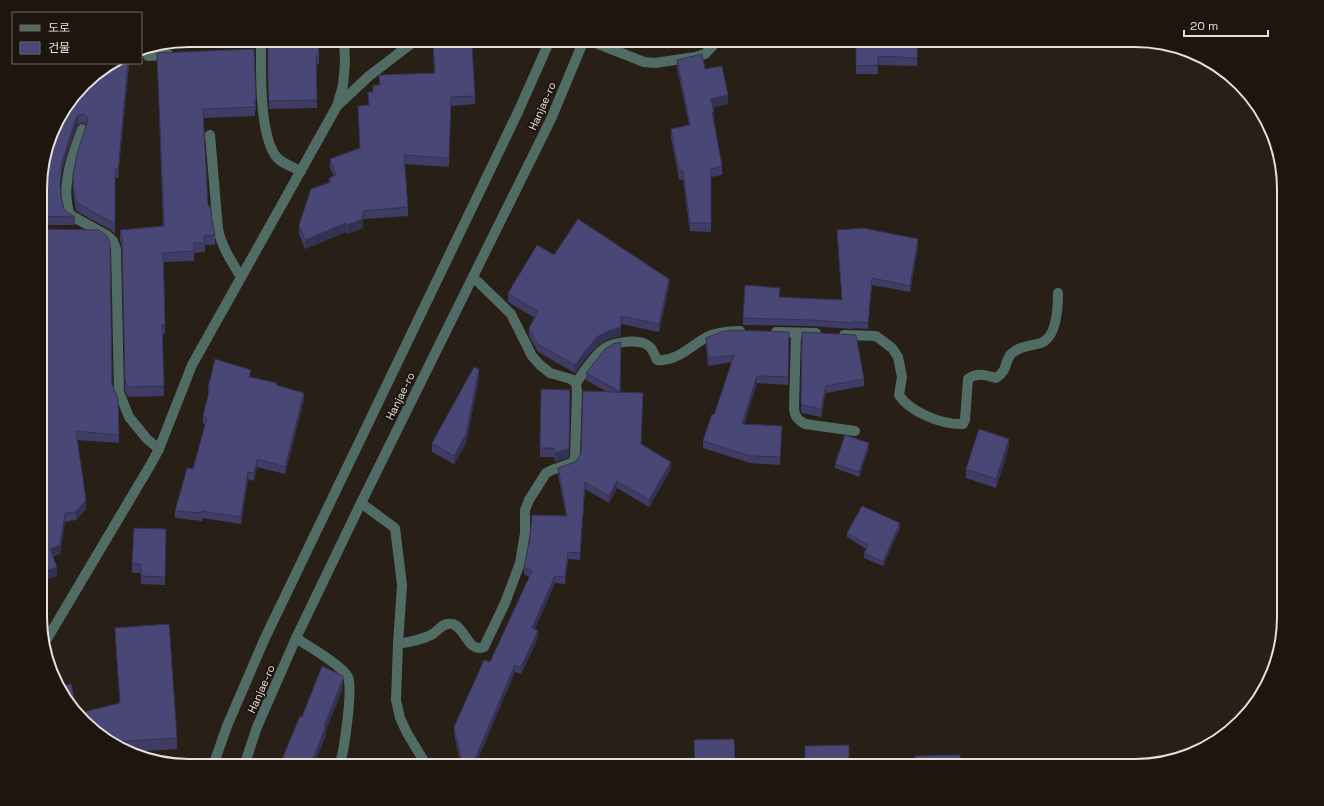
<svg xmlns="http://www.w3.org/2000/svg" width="1324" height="806" font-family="'Space Grotesk','Noto Sans KR',sans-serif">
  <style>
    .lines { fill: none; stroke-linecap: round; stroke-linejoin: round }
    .minor { stroke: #516c64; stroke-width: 10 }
    .wall { fill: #3f3d65 }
    .shaded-wall { fill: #333253 }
    .building { fill: #494776; stroke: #333253 }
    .labels { text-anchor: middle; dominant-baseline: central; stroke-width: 4; stroke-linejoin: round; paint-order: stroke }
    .street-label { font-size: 11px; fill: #e6dfda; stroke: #1e160e }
    .rim { fill: none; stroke: #e6dfda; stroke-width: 2 }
  </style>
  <rect width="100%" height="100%" fill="#281f17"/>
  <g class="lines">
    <!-- minor -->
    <g class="minor">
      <path d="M261,40C261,70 259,131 275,155C280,163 293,167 301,171"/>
      <path d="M588,40L644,62L655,63L695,57L705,54L718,40"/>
      <path d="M148,56L169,55"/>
      <path d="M337,106L369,76L416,40"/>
      <path d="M82,129C72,156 60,187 70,215L108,236L113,241L116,249L119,392L129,417L147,439L159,449"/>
      <path d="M210,135L218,229C222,247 231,261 241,277"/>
      <path d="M776,332L816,333"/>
      <path d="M796,333L794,409C795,417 798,420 805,424L855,431"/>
      <path d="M844,335L876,336L892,348L898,357L902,377L899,395C910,412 942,425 963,424L965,420L968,379C977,372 986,375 996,378C1009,370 1004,360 1012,353C1020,346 1031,346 1041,343C1057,337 1058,307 1058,293"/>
      <path d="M576,383C584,372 591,360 601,351C610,342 640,337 650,347C653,350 655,356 657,360C677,362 690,346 707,337C717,332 728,331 740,331"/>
      <path d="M361,503L395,528L402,585L398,644L396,700L400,718L407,733L427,766"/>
      <path d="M296,638C308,646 343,666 348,677C353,689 344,754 339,766"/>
      <path d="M44,644L151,464L159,449L192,365L337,106L343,85L345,63L344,40"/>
      <path d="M398,644C410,642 422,640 433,634C438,630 444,622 452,624C466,627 467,653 484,647L505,603L520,563L525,533V510L529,500L546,473L552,470L572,463L575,458L577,391L576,383L571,379L550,373L540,365L532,356L511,314L473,277"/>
      <path d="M213,766L227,726L265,638L518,112L550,40"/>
      <path d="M244,766L257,727L296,638L361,503L551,119L584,40"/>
    </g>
  </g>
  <!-- wall -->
  <g class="wall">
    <path d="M189,40H255L254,46L156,49V47Z"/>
    <path d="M268,40H318L319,64L316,65L317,108L269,109L268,83Z"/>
    <path d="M856,40H918L917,66L878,65V74H856Z"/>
    <path d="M433,42L461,47L475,96V104L451,106L449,167L404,164L408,207V216L363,219V228L347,234L346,232L305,249L299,234V225L329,182V178L334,176L330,168V159L360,148L358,106L369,105L373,92L379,85L434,73Z"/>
    <path d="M157,53L256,100V110H255V116L203,118L208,206L215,235V245H205V252L194,253V261L164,262L165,334H162L164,396L128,397L125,391L122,249L120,240V230L163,226Z"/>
    <path d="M677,60L705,69L728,104L713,107L714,120L722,166V175L711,177V232L690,231L683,180L679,179L671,137V129L689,125L677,68Z"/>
    <path d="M129,63L118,178H115V234L111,230L76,211L73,193V185L87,125L84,123L78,124L76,127L62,170L60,189L61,197L64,209L67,212L75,217V225H41V170L56,123Z"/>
    <path d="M41,229L112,384L119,435V443L77,440L86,509L76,520L65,522L60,554L53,557L57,576L41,581Z"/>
    <path d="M837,230L918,246L910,292L872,285L868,329L853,328V329L809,326L743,325V318L842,300Z"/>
    <path d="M554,255L669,287L659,332L621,324V336L608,339L597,346L586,358L575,373L538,352L529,336V328L535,318L508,302V293Z"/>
    <path d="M789,332L788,385L757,383L744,425L782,434L780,465L750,463L703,448V441L714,415L732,362L708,366L706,346V338Z"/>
    <path d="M802,332L864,379V386L826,393L821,417L802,413L801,410Z"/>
    <path d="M586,373L620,392L641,444L671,469L649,507L617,488L609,503L585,489L580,560L568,559L565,584L555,583L535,629L538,638L521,674L515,672L475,766H461L454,734V727L490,662L529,577L524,574V567L566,516L558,475V468L575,462L581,454L607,392L586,380Z"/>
    <path d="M251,377L277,386L304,400L285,474L257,467L254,481L248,479L241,524L202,518V521L175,518V511L193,469L205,424H203V416L208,395V388Z"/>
    <path d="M479,378L466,443L454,464L432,452V443Z"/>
    <path d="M541,389L569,456L568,458L555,462L554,457H540Z"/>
    <path d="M869,447L859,477L835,468V464Z"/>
    <path d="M1009,447L996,488L966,478V469Z"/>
    <path d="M900,528L883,566L864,558V553L866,549L847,537V533Z"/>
    <path d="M166,537L165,585L141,584V573H132V564Z"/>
    <path d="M115,628L177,738V749L129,752L114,746L80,713L120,703L115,639Z"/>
    <path d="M343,688L326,730V735L313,766H281V762L302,717Z"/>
    <path d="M694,740L735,766H694Z"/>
  </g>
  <!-- shaded-wall -->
  <g class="shaded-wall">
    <path d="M128,63H129L118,178V170Z"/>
    <path d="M728,95V104L711,107V99Z"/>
    <path d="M78,115V124L76,127L62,170L60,193V185L62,162L76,118Z"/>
    <path d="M363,211V228L347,234V225Z"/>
    <path d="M346,223V232L305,249V240Z"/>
    <path d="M918,239V246L910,292V286Z"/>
    <path d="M872,278V285L868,329V323Z"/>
    <path d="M669,279V287L659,332V324Z"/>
    <path d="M621,316V336L608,339L597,346L586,358L575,373V365L586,350L597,337Z"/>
    <path d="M479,369V378L466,443L454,464V456Z"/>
    <path d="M757,376V383L742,432V424Z"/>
    <path d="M826,386V393L821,417V409Z"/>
    <path d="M304,393V400L285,474V467Z"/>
    <path d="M570,398L569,456L568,458L555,462V453Z"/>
    <path d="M1009,439V447L996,488V479Z"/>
    <path d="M869,443V447L859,477V472Z"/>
    <path d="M257,459V467L254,481V473Z"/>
    <path d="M671,462V469L649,507V500Z"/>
    <path d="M248,472V479L241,524V517Z"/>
    <path d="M617,481V488L609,503V496Z"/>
    <path d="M585,482V489L580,560V553Z"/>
    <path d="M86,500V509L76,520V512Z"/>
    <path d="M65,513V522L60,554L50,558V549Z"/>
    <path d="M900,523V528L883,566V562Z"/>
    <path d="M568,552V559L565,584V577Z"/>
    <path d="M57,567V576L41,581V573Z"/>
    <path d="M555,576V583L532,635V628Z"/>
    <path d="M538,631V638L521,674V667Z"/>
    <path d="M515,665V672L475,766H472Z"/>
    <path d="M343,679V688L326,730V735L313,766H310L324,726Z"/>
  </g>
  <!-- building -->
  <g class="building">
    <path d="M268,40H318L319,56H316L317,100L269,101L268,75Z"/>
    <path d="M856,40H918L917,58L878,56V65L856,66Z"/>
    <path d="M461,41V47L472,46L475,96L451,97L449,158L404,155L408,207L363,211V219L347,225L346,223L305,240L299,225L311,189L331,182L329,178L336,175L330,159L360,148L358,106L369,105L368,92H373V85H380L379,75L435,73L433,42Z"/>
    <path d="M254,49L256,100H254L255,107L203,109L208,206H210L212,220L215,235L204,236L205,243H194V251L163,253L165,325H162L164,386L128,387L125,381L122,239L120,230L164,226L157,53Z"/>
    <path d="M702,54L705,69L722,66L728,95L711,99L714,112H712L722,166L711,169V223H690L683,171H679L671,129L690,125L677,60Z"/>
    <path d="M114,63H128L118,170L115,169V225L111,222L76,202L73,185V175L77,154L88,120L87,117L84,114L78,115L76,118L62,162L60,185L61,197L64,209L67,212L75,217L41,216V170L56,123L91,77Z"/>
    <path d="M578,219L669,279L659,324L621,316V327L608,331L597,337L586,350L575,365L538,344L529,328L538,312L508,293L537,245L554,255Z"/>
    <path d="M863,228L918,239L910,286L872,278L868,323L853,321V323L809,320L743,318L745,285L780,288L779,297L842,300L837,230Z"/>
    <path d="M41,229L99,230L107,236L110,242L112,384L118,399L119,435L76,431L86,500L76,512L65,513L60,545L50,549L57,567L41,573Z"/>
    <path d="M732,330L789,332L788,377L757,376L742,424L782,426L780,457L750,456L703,441L712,414L714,415L734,355L708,358L706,338L721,332Z"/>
    <path d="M802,332L856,335L864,379L826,386L821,409L802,405L801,403Z"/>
    <path d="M621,342L620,392L586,373L605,349L613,344Z"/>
    <path d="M215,359L251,370L249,377L277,383L276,385L304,393L285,467L257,459L254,473L248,472L241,517L202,511V513L175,511L187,468L193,469L207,418L203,416L210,388H208Z"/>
    <path d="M474,367L479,369L466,434L454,456L432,443Z"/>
    <path d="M541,389L570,390L569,448L568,449L555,453L554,448H540Z"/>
    <path d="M583,391L643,393L641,444L671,462L649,500L617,481L609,496L585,482L580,553L568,552L565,577L555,576L532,628L538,631L521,667L515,665L472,766H463L454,727L484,660L490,662L532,571L524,567L530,538L532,515L567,516L558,468L575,462L581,454Z"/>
    <path d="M979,429L1009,439L996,479L966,469Z"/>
    <path d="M845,435L869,443L859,472L835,464Z"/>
    <path d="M862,506L900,523L883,562L864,553L868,545L847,533Z"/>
    <path d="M134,528L166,529L165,577L141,576V564H132Z"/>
    <path d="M169,624L177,738L110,742L80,713L120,703L115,628Z"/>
    <path d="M322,666L343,676V679L324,726H326L310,766H291L281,762L300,716L302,717Z"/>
    <path d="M71,684L77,710L65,699L60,686Z"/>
    <path d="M734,739L735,766H695L694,740Z"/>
    <path d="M849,745V766H805V746Z"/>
    <path d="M960,755L961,766H915V756Z"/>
  </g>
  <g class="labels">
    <!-- street labels -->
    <g class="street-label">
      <text transform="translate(542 106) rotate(-66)">Hanjae-ro</text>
      <text transform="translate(400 396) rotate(-64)">Hanjae-ro</text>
      <text transform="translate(261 689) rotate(-66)">Hanjae-ro</text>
    </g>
  </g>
  <!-- crop -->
  <path d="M0 0H1324V806H0ZM189 47H1135A142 142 0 0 1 1277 189V617A142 142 0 0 1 1135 759H189A142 142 0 0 1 47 617V189A142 142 0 0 1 189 47Z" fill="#1e160e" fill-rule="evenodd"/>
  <path class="rim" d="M189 47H1135A142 142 0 0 1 1277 189V617A142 142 0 0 1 1135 759H189A142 142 0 0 1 47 617V189A142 142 0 0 1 189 47Z"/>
  <!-- legend -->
  <rect x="12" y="12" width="130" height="52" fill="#1e160e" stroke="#6e6660"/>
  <rect x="20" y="25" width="20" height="6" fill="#516c64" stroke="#6e6660"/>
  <text x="48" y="32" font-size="12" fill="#e6dfda">도로</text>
  <rect x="20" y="42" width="20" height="12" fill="#494776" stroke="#6e6660"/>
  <text x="48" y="52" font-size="12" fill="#e6dfda">건물</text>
  <!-- scale -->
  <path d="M1184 30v6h84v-6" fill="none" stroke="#e6dfda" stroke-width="2"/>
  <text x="1190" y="30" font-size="12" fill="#e6dfda" stroke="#1e160e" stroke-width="3" paint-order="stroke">20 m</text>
</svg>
